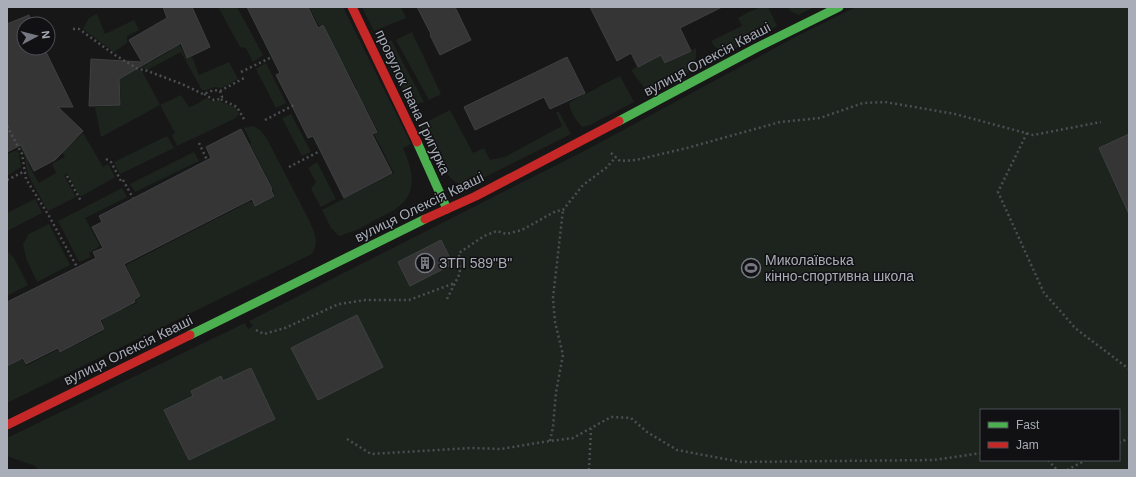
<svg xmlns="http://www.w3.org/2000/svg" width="1136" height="477" font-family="Arial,sans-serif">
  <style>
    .green { fill: #1d241e; fill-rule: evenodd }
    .building { fill: #353536; stroke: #3f4043 }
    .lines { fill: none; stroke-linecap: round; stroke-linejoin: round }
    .path { stroke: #4d4e52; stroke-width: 2.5; stroke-dasharray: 2 3; stroke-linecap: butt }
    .fast { stroke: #4caf50; stroke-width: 9 }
    .jam { stroke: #c62828; stroke-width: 9 }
    .labels { text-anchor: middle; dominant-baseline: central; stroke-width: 3; stroke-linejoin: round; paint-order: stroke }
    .street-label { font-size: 14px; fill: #a8adb8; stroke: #111113 }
    .poi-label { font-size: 14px; fill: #a8adb8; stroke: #111113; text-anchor: start }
  </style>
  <rect width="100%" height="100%" fill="#171717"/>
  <!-- green -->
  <g class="green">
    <path d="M218,7H237L263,55L253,62L246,48L240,47Z"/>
    <path d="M309,7H343L411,144L403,148C412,168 419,192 398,207C392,212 385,215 379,218C366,225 354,232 339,236L331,228L322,210L394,173L374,134L378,131L365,106L361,107L353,92L357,89L344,65L340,66L333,52L336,50L323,24L319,26Z"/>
    <path d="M362,7H401L406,18L374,31Z"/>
    <path d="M761,7H768L777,26L725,54L714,46L711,41L742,26L738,18L749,12Z"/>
    <path d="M788,7H814L799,15L790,11Z"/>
    <path d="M856,7H1129V470H39L35,466L7,456V438L245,323L248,329L253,326L249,321L588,149L799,35ZM981,410H1119V460H981Z"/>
    <path d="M97,14L105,34L134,20L139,30L127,36V43L114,52L83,29L89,18Z"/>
    <path d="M412,32L441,94L429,100L396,40Z"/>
    <path d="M391,40L424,102L411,106L381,45Z"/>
    <path d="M179,43L186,59L192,57L199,75L229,62L238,79L222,88L215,87L206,90H202L181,52L147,70L142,67L170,51L169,46Z"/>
    <path d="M696,48V57L693,70L646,95L645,89L631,70L661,55L666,64Z"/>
    <path d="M119,61L142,71L160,105L181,95L189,107C196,106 200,101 207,98L212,101H219L235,107L239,114L234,119L177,146L172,135L175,133L160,105L101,137L95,107L121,105L120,88L111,89Z"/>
    <path d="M266,63L286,103L276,108L256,69Z"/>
    <path d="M620,76L634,102L590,125L582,127C576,120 570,112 569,103L585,93L586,94L599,87L600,86Z"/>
    <path d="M450,110L473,153L484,148L490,160L505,157L562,126L556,112H559L571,134L471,184C468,184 464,185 461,184C445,182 427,139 420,125Z"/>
    <path d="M291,114L311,152L302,156L282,118Z"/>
    <path d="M253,126L260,130L267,139L310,222C315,234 319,242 312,254L7,403V367L22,359L26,366L57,350L60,353L105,330L101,318L122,308L123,309L137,303L136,300L141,297L126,265L251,201L255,206L275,196L273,190V189L250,144L251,142L244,128Z"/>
    <path d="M13,131L29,154C25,164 35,175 39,183L56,173L52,164L65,157L54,138H56L67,148L83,133L103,167L108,164L115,177L82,196L79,195L67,173L64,176L76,197L48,211L28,175L24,155Z"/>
    <path d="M167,136L174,148L120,174L114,162Z"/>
    <path d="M17,150L19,154L21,167L7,176V154Z"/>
    <path d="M194,152L199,161L135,192L130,184Z"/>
    <path d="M317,162L336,199L321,207L311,189L316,182L308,168Z"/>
    <path d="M122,188L127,197L85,218L100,246L89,253L91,257L79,262L58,221Z"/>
    <path d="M35,199L42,213L7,231V213Z"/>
    <path d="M49,224L70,265L37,282L26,258L23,244L29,234Z"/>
    <path d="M7,251L14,258L28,285L7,296Z"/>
  </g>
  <!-- building -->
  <g class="building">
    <path d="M163,7H192L210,47L187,58L181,43L119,79L120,105L89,106L91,59L142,62L129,40L167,18Z"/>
    <path d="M247,7H308L318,28L323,25L377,132L372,134L392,173L344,198L313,136L308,138L293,108L276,75L280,73Z"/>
    <path d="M417,7H455L471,40L440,55L430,35L431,34Z"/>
    <path d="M590,7H722L680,28L691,51L665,63L661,55L638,67L631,53L617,61Z"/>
    <path d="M29,15L33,24H24V48H44L73,107H58L83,131L55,160L34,171L21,145L7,152V24Z"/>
    <path d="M567,57L585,93L550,109L544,97L475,130L464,107Z"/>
    <path d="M241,129L272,189L271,190L274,196L255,206L252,199L124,264L140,296L134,300L135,302L100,320L104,329L60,352L58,348L26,364L23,358L7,366V302L96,258L93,252L103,248L92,227L102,222L99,216L211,158L206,147Z"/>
    <path d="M1129,134V214L1099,148Z"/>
    <path d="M441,240L453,264L410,286L398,262Z"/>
    <path d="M357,315L383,367L318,400L291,348Z"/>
    <path d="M251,368L275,419L189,460L164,410L193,396L191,391L221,376L223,381Z"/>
  </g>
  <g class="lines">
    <!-- path -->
    <g class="path">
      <path d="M73,29H79L115,55L138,69L145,70L182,84L203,94L214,90L220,91L244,78"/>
      <path d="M241,72L272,57"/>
      <path d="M220,91L222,97L220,99L237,107L245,121"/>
      <path d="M204,94L214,100L220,99"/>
      <path d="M265,120L296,104"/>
      <path d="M7,126L22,154L26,179L49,216L77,267"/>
      <path d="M1027,133L998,192L1044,293L1064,315L1075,328L1129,369"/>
      <path d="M199,143L207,160"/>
      <path d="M611,153L620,161L636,160L687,148L780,122L820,118L863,103L885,102L955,114L1033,135L1101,122"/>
      <path d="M106,159L111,162L121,181"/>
      <path d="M289,167L320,151"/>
      <path d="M67,176L81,201"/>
      <path d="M7,180L25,171"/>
      <path d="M123,180L133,198"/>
      <path d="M447,299L460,273L459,262V253L484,236L497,231L506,234L522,230L556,211L563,210L583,185L606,168L616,157"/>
      <path d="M256,330L264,334L285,328L339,304L365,300H409L455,283"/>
      <path d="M347,439L371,454L471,448L501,449L543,442L573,438L611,417L631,418L647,432L677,450L741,462L934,460L981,453"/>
      <path d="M550,441L553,427L556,392L563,355L555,322L553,298L563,210"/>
      <path d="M1119,443L1129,438"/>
      <path d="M1048,460L1057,470"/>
      <path d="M589,470L591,429"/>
      <path d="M1067,470L1086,460"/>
    </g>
    <!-- fast -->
    <g class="fast">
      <path d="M619,121L756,48L839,7"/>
      <path d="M417,142L447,209"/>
      <path d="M190,335L425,219"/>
    </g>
    <!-- jam -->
    <g class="jam">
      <path d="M352,7L417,142"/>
      <path d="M425,219L476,196L619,121"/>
      <path d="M7,425L190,335"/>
    </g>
  </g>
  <!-- icons -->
  <defs>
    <g id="building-ring" transform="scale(1)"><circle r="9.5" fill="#111113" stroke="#757880" stroke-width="1.5"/><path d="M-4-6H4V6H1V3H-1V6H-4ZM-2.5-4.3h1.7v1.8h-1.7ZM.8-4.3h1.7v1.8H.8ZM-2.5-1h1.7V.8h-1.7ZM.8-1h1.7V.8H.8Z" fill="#757880"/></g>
    <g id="stadium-ring" transform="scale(1)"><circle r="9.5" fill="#111113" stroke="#757880" stroke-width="1.5"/><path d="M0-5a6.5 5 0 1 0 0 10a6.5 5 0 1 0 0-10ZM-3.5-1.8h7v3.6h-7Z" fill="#757880"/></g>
  </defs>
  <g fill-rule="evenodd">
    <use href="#building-ring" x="425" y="263"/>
    <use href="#stadium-ring" x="751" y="268"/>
  </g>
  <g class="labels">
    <!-- street labels -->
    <g class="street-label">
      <text transform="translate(707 59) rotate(-28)">вулиця Олексія Кваші</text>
      <text transform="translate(413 102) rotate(65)">провулок Івана Григурка</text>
      <text transform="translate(419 207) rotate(-26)">вулиця Олексія Кваші</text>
      <text transform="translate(128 350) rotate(-26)">вулиця Олексія Кваші</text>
    </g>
    <!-- poi labels -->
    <g class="poi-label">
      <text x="765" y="260">Миколаївська<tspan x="765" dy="16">кінно-спортивна школа</tspan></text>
      <text x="439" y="263">ЗТП 589"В"</text>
    </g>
  </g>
  <!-- border -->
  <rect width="1136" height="477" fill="none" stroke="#a8adb8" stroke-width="16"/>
  <!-- legend -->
  <rect x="980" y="409" width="140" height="52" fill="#111113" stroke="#4d4f55"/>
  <rect x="988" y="422" width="20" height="6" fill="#4caf50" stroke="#4d4f55"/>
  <text x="1016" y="429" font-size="12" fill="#a8adb8">Fast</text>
  <rect x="988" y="442" width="20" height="6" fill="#c62828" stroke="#4d4f55"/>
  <text x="1016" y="449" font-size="12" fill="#a8adb8">Jam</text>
  <!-- north arrow -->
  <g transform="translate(36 36) rotate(83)"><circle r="19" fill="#111113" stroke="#4d4f55"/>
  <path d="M0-3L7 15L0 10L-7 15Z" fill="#757880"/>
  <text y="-6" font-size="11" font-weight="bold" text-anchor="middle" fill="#a8adb8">N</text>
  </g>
</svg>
